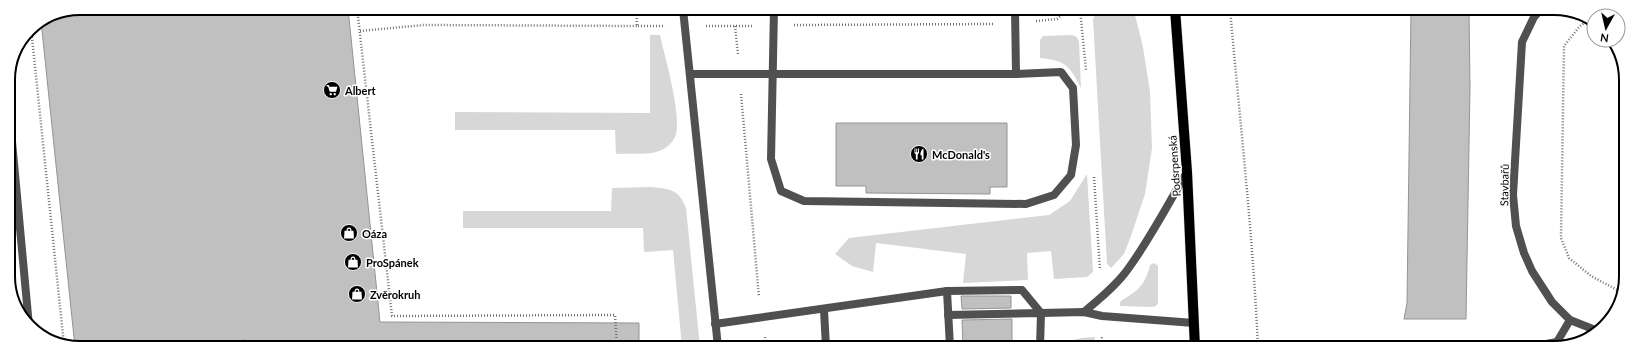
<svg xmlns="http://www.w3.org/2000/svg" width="1634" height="356" font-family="Lato,sans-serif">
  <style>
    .green { fill: #d7d7d7 }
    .building { fill: #c0c0c0; stroke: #949494 }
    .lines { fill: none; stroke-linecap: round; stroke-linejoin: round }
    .primary-casing { stroke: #dbdbdb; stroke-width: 11 }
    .path { stroke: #727272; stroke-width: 2.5; stroke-dasharray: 1 2; stroke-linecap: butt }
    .service { stroke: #505050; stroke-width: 8 }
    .minor { stroke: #505050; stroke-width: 8 }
    .tertiary { stroke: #505050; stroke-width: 8 }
    .primary { stroke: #000; stroke-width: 10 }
    .labels { text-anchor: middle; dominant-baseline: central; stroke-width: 3; stroke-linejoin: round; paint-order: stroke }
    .poi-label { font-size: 11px; font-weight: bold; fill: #000; stroke: #fff; text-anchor: start }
    .street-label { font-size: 11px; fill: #000; stroke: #fff }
    .rim { fill: none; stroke: #000; stroke-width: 2 }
  </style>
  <rect width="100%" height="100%" fill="#fff"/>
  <!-- green -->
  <g class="green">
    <path d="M707,9H758V14L708,15Z"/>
    <path d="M1134,11L1143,47L1150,92L1152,148L1145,194L1131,236L1124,254L1111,268L1107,264L1093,19L1096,13Z"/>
    <path d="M650,35H660C665,58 683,118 675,137C671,145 664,150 656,152C646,155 627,153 616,154L615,130H455V112L650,113Z"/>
    <path d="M1072,35L1077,37L1079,42L1081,88C1070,66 1065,60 1040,58V40L1043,36Z"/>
    <path d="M1087,174L1093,272L1087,277L1054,279L1051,251L1027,253L1028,280L963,283L966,254L876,243L873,272L852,266L835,254L849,238L1049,215L1070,201Z"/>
    <path d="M651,187C670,189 679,189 686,208L700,347H682L673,250L645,252L644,251L643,228H463V211H611L612,188Z"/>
    <path d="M1154,263L1158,266V303L1156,306L1152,307L1120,306V302C1123,299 1126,298 1130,295C1142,288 1147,278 1150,265Z"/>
    <path d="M1095,337L1093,347H1064C1072,337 1083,338 1095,337Z"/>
  </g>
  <!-- building -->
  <g class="building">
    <path d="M80,8H348L380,322L639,323V347H247L245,340L180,347H75L41,21L53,13Z"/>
    <path d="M1411,9H1469L1470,87L1466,319H1404L1407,303Z"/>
    <path d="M836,123H1007V187H990V194L866,193V186H836Z"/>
    <path d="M961,296H1011V308L962,309Z"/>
    <path d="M1012,319V347H963L962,320Z"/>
  </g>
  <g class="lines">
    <!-- primary casing -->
    <g class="primary-casing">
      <path id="primary" d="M1175,9L1187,172L1195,348"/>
    </g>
    <!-- path -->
    <g class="path">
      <path d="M357,8L392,316L615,315L617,347"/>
      <path d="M636,9L637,26H665"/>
      <path d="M1080,9L1086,70"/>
      <path d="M1230,9C1240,122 1253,235 1258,348"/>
      <path d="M1588,20L1580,26L1564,46L1561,238L1569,258L1591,276L1623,293"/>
      <path d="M1036,21L1057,19L1069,9"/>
      <path d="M794,25L995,24"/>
      <path d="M706,26H753"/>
      <path d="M735,26L738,54"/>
      <path d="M31,28L64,345"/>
      <path d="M360,31L424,25L637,26"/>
      <path d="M741,94L759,297"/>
      <path d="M1094,177L1100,270"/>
      <path d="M765,337L766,347"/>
      <path d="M1100,347L1102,337"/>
    </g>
    <!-- service -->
    <g class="service">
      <path d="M683,9L718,347"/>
      <path d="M774,9L771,159L781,191L804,201L1026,204L1054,195L1071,175L1076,145L1073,88L1061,72L1016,74"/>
      <path d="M690,74H1016L1015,9"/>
      <path d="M947,291L950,347"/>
      <path d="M824,310L826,347"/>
      <path d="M1084,312C1099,299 1116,286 1128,269C1150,239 1168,204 1187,172"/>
      <path d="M948,315L1041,313L1040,347"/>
      <path d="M715,324L947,291L1022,290L1041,313L1084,312L1102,316L1194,323"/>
      <path d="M1525,348L1557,342"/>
    </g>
    <!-- minor -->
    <g class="minor">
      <path d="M1541,9L1534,17L1522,42L1513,195L1516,226L1524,253L1532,271L1552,302L1570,320L1598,331"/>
      <path d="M1557,348V342L1570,320"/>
    </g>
    <!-- tertiary -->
    <path class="tertiary" d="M8,98L29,326"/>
    <!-- primary -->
    <use href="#primary" class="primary"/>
  </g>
  <!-- icons -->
  <defs>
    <g id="supermarket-disc" transform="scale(0.9)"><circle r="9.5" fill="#000" stroke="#fff"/><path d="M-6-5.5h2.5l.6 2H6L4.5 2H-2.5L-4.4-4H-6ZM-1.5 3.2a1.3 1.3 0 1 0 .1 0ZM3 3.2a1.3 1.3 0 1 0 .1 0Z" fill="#fff"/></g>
    <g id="restaurant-disc" transform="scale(0.9)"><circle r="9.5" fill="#000" stroke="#fff"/><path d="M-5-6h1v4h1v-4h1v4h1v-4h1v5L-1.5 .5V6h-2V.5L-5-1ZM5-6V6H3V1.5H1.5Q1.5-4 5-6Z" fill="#fff"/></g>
    <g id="shop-disc" transform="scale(0.9)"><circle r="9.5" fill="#000" stroke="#fff"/><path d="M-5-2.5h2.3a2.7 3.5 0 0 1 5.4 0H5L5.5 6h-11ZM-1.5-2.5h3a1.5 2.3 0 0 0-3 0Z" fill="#fff"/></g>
  </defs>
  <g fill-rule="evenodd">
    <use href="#supermarket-disc" x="332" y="90"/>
    <use href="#restaurant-disc" x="919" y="154"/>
    <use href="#shop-disc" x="349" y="233"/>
    <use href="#shop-disc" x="353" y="262"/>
    <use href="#shop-disc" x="357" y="294"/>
  </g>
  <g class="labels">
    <!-- poi labels -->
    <g class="poi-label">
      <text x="345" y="90">Albert</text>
      <text x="932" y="154">McDonald's</text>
      <text x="362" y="233">Oáza</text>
      <text x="366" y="262">ProSpánek</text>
      <text x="370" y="294">Zvěrokruh</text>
    </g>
    <!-- street labels -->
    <g class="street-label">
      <text transform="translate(1174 166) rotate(-94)">Podsrpenská</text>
      <text transform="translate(1504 185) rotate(-89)">Stavbařů</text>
    </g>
  </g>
  <!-- crop -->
  <path d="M0 0H1634V356H0ZM80 15H1554A65 65 0 0 1 1619 80V276A65 65 0 0 1 1554 341H80A65 65 0 0 1 15 276V80A65 65 0 0 1 80 15Z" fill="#fff" fill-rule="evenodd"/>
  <path class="rim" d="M80 15H1554A65 65 0 0 1 1619 80V276A65 65 0 0 1 1554 341H80A65 65 0 0 1 15 276V80A65 65 0 0 1 80 15Z"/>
  <!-- north arrow -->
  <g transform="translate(1606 28) rotate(188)"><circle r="19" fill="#ffffff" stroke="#999999"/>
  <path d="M0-3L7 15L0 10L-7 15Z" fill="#000000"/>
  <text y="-6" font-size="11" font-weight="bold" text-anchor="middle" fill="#000000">N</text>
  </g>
</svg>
